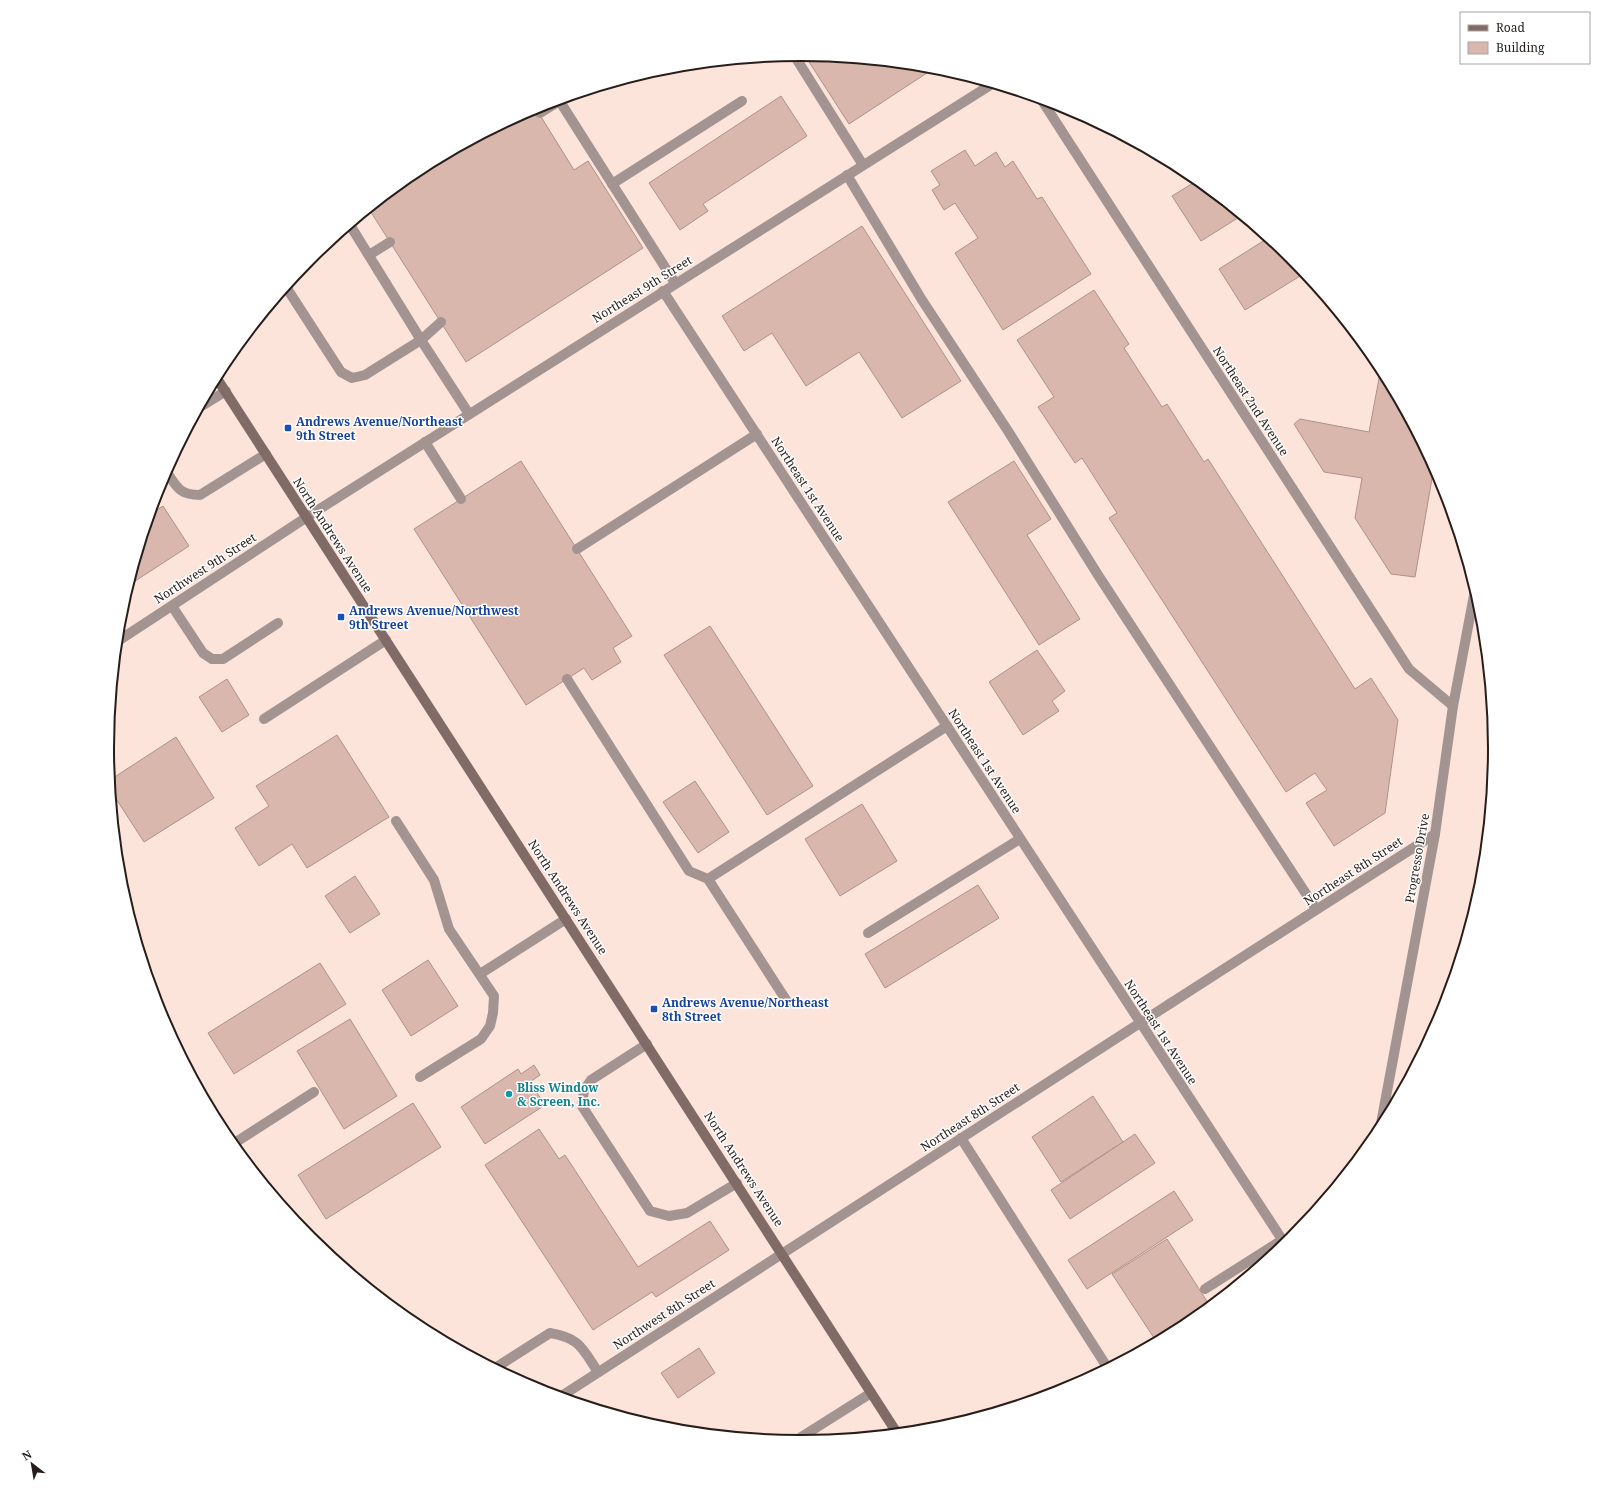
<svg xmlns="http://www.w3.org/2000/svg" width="1602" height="1496" font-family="'Noto Serif',serif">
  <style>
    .building { fill: #dab7ad; stroke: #ae9189 }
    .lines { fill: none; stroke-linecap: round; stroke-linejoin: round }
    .service { stroke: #a49491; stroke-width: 10 }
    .minor { stroke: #a49491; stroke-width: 10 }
    .secondary { stroke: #816b67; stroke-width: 10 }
    .service-bridge { stroke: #a49491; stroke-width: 10 }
    .transit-dot { fill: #1a4fb4; stroke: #fff; stroke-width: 1.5 }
    .culture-dot { fill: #0f9aa8; stroke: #fff; stroke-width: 1.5 }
    .labels { text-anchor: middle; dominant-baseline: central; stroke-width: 3; stroke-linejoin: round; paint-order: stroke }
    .street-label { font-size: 12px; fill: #271d19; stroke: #fff }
    .transit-label { font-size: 12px; font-weight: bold; fill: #164399; stroke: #fff; text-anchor: start }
    .culture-label { font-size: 12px; font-weight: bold; fill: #0d838f; stroke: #fff; text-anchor: start }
    .rim { fill: none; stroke: #271d19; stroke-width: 2 }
  </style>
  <rect width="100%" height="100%" fill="#fce4db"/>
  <!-- building -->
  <g class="building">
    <path d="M804,54L936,67L849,124Z"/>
    <path d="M781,96L807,136L703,204L708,211L680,230L649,183Z"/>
    <path d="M535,107L574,170L588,161L643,248L466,362L369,209L416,171Z"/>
    <path d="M965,150L975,166L996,152L1005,167L1013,161L1037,199L1042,197L1091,274L1003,330L955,253L978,238L955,203L944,210L932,190L940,185L931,171Z"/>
    <path d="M1198,180L1241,216L1201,241L1172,196Z"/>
    <path d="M862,226L961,381L902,418L859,352L806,386L772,333L744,351L722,316Z"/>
    <path d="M1268,238L1292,257L1305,273L1245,310L1219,269Z"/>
    <path d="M1094,290L1129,344L1124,348L1162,407L1167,404L1204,462L1208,459L1355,689L1371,678L1398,720L1385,813L1334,846L1306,803L1327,790L1315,773L1286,792L1109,518L1117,513L1082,458L1075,463L1038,407L1054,397L1017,340Z"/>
    <path d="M1381,368L1434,467L1415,577L1391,574L1355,518L1362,478L1324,472L1294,424L1300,419L1369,432Z"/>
    <path d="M521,461L632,636L613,648L621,662L592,680L584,668L526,705L414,529Z"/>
    <path d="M1014,461L1051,519L1027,535L1080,619L1039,645L948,502Z"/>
    <path d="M163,506L189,546L129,585L150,514Z"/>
    <path d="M710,626L813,786L767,815L664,655Z"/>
    <path d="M1037,650L1065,691L1052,701L1059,711L1023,735L989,682Z"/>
    <path d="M227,679L249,715L222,732L199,697Z"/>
    <path d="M337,735L389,817L307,868L292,844L259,866L235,828L269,806L256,786Z"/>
    <path d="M176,737L214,798L144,842L111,791L110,780Z"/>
    <path d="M695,781L729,832L698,853L663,802Z"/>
    <path d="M862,804L897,861L840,896L805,839Z"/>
    <path d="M355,876L380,914L350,933L325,896Z"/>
    <path d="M978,885L999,918L885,988L865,954Z"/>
    <path d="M428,960L458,1006L411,1036L382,990Z"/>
    <path d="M320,963L346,1004L234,1074L208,1033Z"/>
    <path d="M350,1019L397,1096L344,1129L297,1051Z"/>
    <path d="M534,1065L540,1075L530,1082L545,1105L485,1144L461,1107L518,1069L521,1074Z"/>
    <path d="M1093,1096L1123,1142L1061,1182L1032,1137Z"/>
    <path d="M413,1103L441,1147L326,1219L298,1175Z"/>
    <path d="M539,1129L559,1159L565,1155L638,1267L710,1221L729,1250L656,1297L652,1292L593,1330L485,1165Z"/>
    <path d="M1135,1134L1155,1163L1070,1219L1051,1190Z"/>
    <path d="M1174,1191L1193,1220L1087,1289L1068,1260Z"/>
    <path d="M1167,1239L1210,1306L1186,1325L1156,1341L1112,1274Z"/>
    <path d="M699,1348L715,1373L678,1398L661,1373Z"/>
  </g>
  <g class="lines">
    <!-- service -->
    <g class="service">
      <path d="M794,55L863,165"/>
      <path d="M559,100L675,283"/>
      <path d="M847,175L922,300L1008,431L1098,575L1316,909"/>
      <path d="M612,184L742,101"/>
      <path d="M350,225L421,340L441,322"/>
      <path d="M369,255L390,242"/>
      <path d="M286,287L341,372L352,378L365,375L421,340L469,414"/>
      <path d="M200,407L226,391"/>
      <path d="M425,442L461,499"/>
      <path d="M166,471C177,487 179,495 200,495L266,454"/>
      <path d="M577,549L757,434"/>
      <path d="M172,606L203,653L212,659H223L278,623"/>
      <path d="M567,679L689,871L708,879L947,726"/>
      <path d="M264,719L386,640"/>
      <path d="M396,821L434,880L449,929L494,996L493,1013L490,1026L481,1039L420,1077"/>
      <path d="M708,879L788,1003"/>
      <path d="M868,933L1020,839"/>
      <path d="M480,974L566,919"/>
      <path d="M1171,1003L1305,917"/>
      <path d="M647,1044L591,1080L584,1090L582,1106L650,1211L669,1216L687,1213L737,1183"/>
      <path d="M961,1138L1107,1367"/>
      <path d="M233,1144L314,1092"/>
      <path d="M1205,1289L1282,1240"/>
      <path d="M495,1368L550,1333C580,1338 582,1348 598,1372"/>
      <path d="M795,1441L871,1393"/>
    </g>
    <!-- minor -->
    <g class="minor">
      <path d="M1041,99L1409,669L1453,706"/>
      <path d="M663,291L1285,1244"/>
      <path d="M118,641L307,517L992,84"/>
      <path d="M1305,917L1435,834"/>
      <path d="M1380,1129L1435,834L1453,706L1475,590"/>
      <path d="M560,1397L1171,1003"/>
    </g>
    <!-- secondary -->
    <path class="secondary" d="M216,377L897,1433"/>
    <!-- service-bridge -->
    <path class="service-bridge" d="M540,113L564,98"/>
  </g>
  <!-- markers -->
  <g class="transit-dot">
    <rect x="284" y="424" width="8" height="8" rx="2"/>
    <rect x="337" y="613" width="8" height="8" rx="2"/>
    <rect x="650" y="1005" width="8" height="8" rx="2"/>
  </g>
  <circle class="culture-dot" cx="509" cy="1094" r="4"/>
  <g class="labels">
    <!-- street labels -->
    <g class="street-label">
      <text transform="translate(642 289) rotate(-32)">Northeast 9th Street</text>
      <text transform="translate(1251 401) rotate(57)">Northeast 2nd Avenue</text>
      <text transform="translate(808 489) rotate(57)">Northeast 1st Avenue</text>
      <text transform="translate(333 535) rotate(57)">North Andrews Avenue</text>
      <text transform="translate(205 568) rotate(-33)">Northwest 9th Street</text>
      <text transform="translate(985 761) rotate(57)">Northeast 1st Avenue</text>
      <text transform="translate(1417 858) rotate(-80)">Progresso Drive</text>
      <text transform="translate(1353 871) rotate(-33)">Northeast 8th Street</text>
      <text transform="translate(568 897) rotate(57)">North Andrews Avenue</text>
      <text transform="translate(1161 1032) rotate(57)">Northeast 1st Avenue</text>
      <text transform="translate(970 1117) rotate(-33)">Northeast 8th Street</text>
      <text transform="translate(744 1169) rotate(57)">North Andrews Avenue</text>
      <text transform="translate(664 1314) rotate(-33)">Northwest 8th Street</text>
    </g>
    <!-- transit labels -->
    <g class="transit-label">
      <text x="296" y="421">Andrews Avenue/Northeast<tspan x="296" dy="14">9th Street</tspan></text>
      <text x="349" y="610">Andrews Avenue/Northwest<tspan x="349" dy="14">9th Street</tspan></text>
      <text x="662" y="1002">Andrews Avenue/Northeast<tspan x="662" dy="14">8th Street</tspan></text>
    </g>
    <!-- culture labels -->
    <g class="culture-label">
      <text x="517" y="1087">Bliss Window<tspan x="517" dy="14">&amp; Screen, Inc.</tspan></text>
    </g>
  </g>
  <!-- crop -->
  <path d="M0 0H1602V1496H0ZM114 748a687 687 0 1 1 1374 0a687 687 0 1 1-1374 0Z" fill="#fff" fill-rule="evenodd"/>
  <path class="rim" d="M114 748a687 687 0 1 1 1374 0a687 687 0 1 1-1374 0Z"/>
  <!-- legend -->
  <rect x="1460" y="12" width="130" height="52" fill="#ffffff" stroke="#a9a5a3"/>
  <rect x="1468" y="25" width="20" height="6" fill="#816b67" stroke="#a9a5a3"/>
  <text x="1496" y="32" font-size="12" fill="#271d19">Road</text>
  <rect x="1468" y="42" width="20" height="12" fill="#dab7ad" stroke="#a9a5a3"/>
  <text x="1496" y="52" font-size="12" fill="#271d19">Building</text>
  <!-- north arrow -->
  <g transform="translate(32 1464) rotate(329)" stroke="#ffffff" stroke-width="3" paint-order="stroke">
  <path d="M0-3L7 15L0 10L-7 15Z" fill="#271d19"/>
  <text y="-6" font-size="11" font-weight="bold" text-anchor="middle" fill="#271d19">N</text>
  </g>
</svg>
